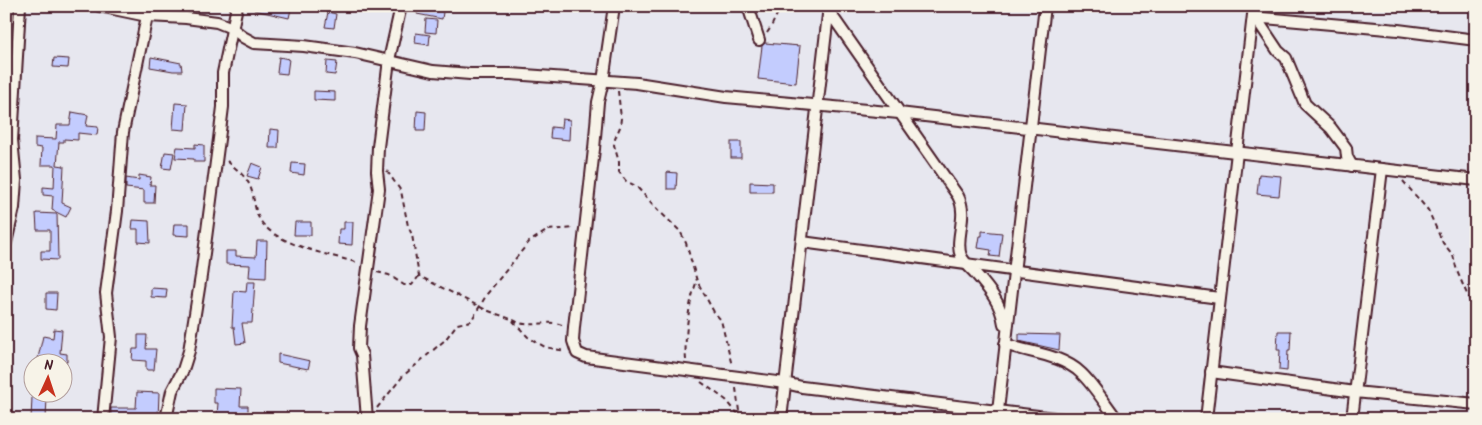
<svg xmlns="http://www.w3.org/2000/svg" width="1482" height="425" font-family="Kalam,sans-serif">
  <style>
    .building { fill: #c3ccfe; stroke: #4a1f2b }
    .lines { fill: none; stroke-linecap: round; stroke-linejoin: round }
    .minor-casing { stroke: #4a1f2b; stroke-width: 14 }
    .path { stroke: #4a1f2b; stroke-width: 2; stroke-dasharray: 5 4; stroke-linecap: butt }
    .minor { stroke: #f7f3e8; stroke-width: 10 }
  </style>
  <rect width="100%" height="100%" fill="#e7e7ef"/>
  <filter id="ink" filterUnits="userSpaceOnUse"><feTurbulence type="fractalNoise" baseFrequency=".02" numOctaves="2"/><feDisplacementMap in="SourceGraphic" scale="10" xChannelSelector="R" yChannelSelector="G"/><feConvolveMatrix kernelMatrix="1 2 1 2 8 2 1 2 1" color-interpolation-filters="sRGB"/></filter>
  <g filter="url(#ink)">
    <!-- building -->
    <g class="building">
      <path d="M254,6H280L291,9L289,18L254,10Z"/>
      <path d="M419,6L443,12L442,19L417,14Z"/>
      <path d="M328,12L336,14L334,28L325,27Z"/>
      <path d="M426,19L437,20L436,33L425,32Z"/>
      <path d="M416,33L430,35L429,45L415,43Z"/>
      <path d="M765,43L800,46L796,83L758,79L762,46Z"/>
      <path d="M151,57L181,63L182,71H173L150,67Z"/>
      <path d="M279,57L289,59L287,74L277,73Z"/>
      <path d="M54,58L69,59L68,68L53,67Z"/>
      <path d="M327,61L337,62L335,75L326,74Z"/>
      <path d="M314,91L335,92V101L314,100Z"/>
      <path d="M175,103L187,104L185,130L173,129Z"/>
      <path d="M417,111L426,112L425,131H416Z"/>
      <path d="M72,112L88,115L86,126L98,127L97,135L78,133V140L64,139V142H59L57,165L64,166L62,203L71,207L66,217L52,210L53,196L43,195V187L54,188L55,165H41L42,148L35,147V138L56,139L57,125H70Z"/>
      <path d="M562,119L570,120L569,140L550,138L551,127L561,128Z"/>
      <path d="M270,129L279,130L278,148H269Z"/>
      <rect x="731" y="142" width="10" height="16"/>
      <path d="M195,144L204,145V162H194V159L175,158L177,147L195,148Z"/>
      <path d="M165,152L174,153L171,169L162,168Z"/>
      <path d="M252,163L262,167L258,179L247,176Z"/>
      <path d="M292,163L305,164L304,175L291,173Z"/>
      <path d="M667,172L677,173L676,189H667Z"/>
      <path d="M1259,174L1281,176L1279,196L1257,194Z"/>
      <path d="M139,175L151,177L150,185H155L154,203H144V190L126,188V178L139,180Z"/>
      <path d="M750,182L773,183V192H750Z"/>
      <path d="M36,213L57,214L58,260L41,259V251H50V230H37Z"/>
      <path d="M133,220L149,221L150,243L138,242V229H132Z"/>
      <path d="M295,222H311V235H294Z"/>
      <path d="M344,222H353L352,245L338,244L339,229H344Z"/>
      <path d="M174,224H189V236L173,235Z"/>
      <path d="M982,231L1002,233L999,257L990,256L991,250L978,248L980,236H982Z"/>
      <path d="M257,241H267L266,278L249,277L250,265L226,264V251H236V256L256,257Z"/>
      <path d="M247,282H255L252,323H242L245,343L236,344L234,327H232L234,291L246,292Z"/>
      <path d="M151,288L167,289L166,298L151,297Z"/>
      <path d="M46,293H57L56,310L46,309Z"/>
      <path d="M54,329L62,330L60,353L67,354V362L41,360V358H38L43,336L53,338Z"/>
      <path d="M1278,331H1291L1290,350H1288L1287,371L1279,370L1280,350H1277Z"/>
      <path d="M1019,334L1060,335L1059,350L1019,341Z"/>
      <path d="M138,335H147L146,349H156L154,370H146V361L132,360L133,349H138Z"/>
      <path d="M278,354L310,361L308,369L278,363Z"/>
      <path d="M214,388L241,389L240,406H248V416H217L218,403H214Z"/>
      <path d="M137,392L159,393L158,419L111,417V408H136Z"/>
      <path d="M32,397H47L46,419H31Z"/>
    </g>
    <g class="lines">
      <!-- minor casing -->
      <g class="minor-casing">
        <g id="minor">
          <path d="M99,6L147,16L186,18L217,22L232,28L243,37L254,43L304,46L355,53L433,71L470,74H511L637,83L726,97L899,113L1476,180"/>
          <path d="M614,6L603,81L598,102L594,149L574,327L573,341L577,353L586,357L785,383L802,387L1063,419"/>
          <path d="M748,6L759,40"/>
          <path d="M828,10L958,196C969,217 954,238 961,256C965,264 971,268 976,274C989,289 1001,303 1004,324"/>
          <path d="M1352,166L1347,157L1346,148L1331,128L1305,104L1286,58L1278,51L1260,24L1253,17L1398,30L1476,40"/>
          <path d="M802,242L1219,298"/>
          <path d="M6,243L14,208L16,180L12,140L20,6"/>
          <path d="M1005,344C1029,353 1061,354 1081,373C1093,384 1106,405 1117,419"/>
          <path d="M1211,372L1355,392L1476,404"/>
          <path d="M103,419L111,337L106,293L117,211L123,132L147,16L148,6"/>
          <path d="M166,419L172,391L183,370L189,351L201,276L219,139L223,107V73L237,6"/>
          <path d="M367,419L362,355L359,348L360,326L379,189L377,171L378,147L389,60L401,6"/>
          <path d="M781,419L829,6"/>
          <path d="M997,419L1045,6"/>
          <path d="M1206,419L1254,6"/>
          <path d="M1352,419L1382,169"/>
        </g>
      </g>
      <!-- path -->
      <g class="path">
        <path d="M767,33L771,27L781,6"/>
        <path d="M618,91L621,118L620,127L615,139L614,145L619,162V172L626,181L636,186L658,210L680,231L686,243L697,281L714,312L721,320L732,366"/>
        <path d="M227,161C235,168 246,176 250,186C254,195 254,207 258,216C270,245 332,255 359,263"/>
        <path d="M387,171L401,191L408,226L412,235L419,276L486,310L511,319L528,337L545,347L565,351"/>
        <path d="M1403,181L1428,210L1443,243L1453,255L1457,271L1463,285L1471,303L1476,306"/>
        <path d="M377,272L389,275L404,285H412L419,276"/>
        <path d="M513,320C517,322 521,324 525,324C539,326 551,319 564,326"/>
        <path d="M686,360C684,341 689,299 697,281"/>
        <path d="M701,382L726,400L738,414"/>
        <path d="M736,388L740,419"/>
        <path d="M377,408L403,376L445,340L457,324L471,321L487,294L529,242L548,230L575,228"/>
      </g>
      <!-- minor -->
      <use href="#minor" class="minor"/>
    </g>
  </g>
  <!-- margin -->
  <rect width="1482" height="425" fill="none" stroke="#f7f3e8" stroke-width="25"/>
  <rect x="12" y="12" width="1457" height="400" fill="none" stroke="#4a1f2b" stroke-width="2" filter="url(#ink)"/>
  <!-- north arrow -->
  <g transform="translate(48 378) rotate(3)"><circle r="24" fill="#f7f3e8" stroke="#b29e9c"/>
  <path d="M0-4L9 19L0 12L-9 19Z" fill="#c8321e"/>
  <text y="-8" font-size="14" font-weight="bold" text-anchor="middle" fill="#4a1f2b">N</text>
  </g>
</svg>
